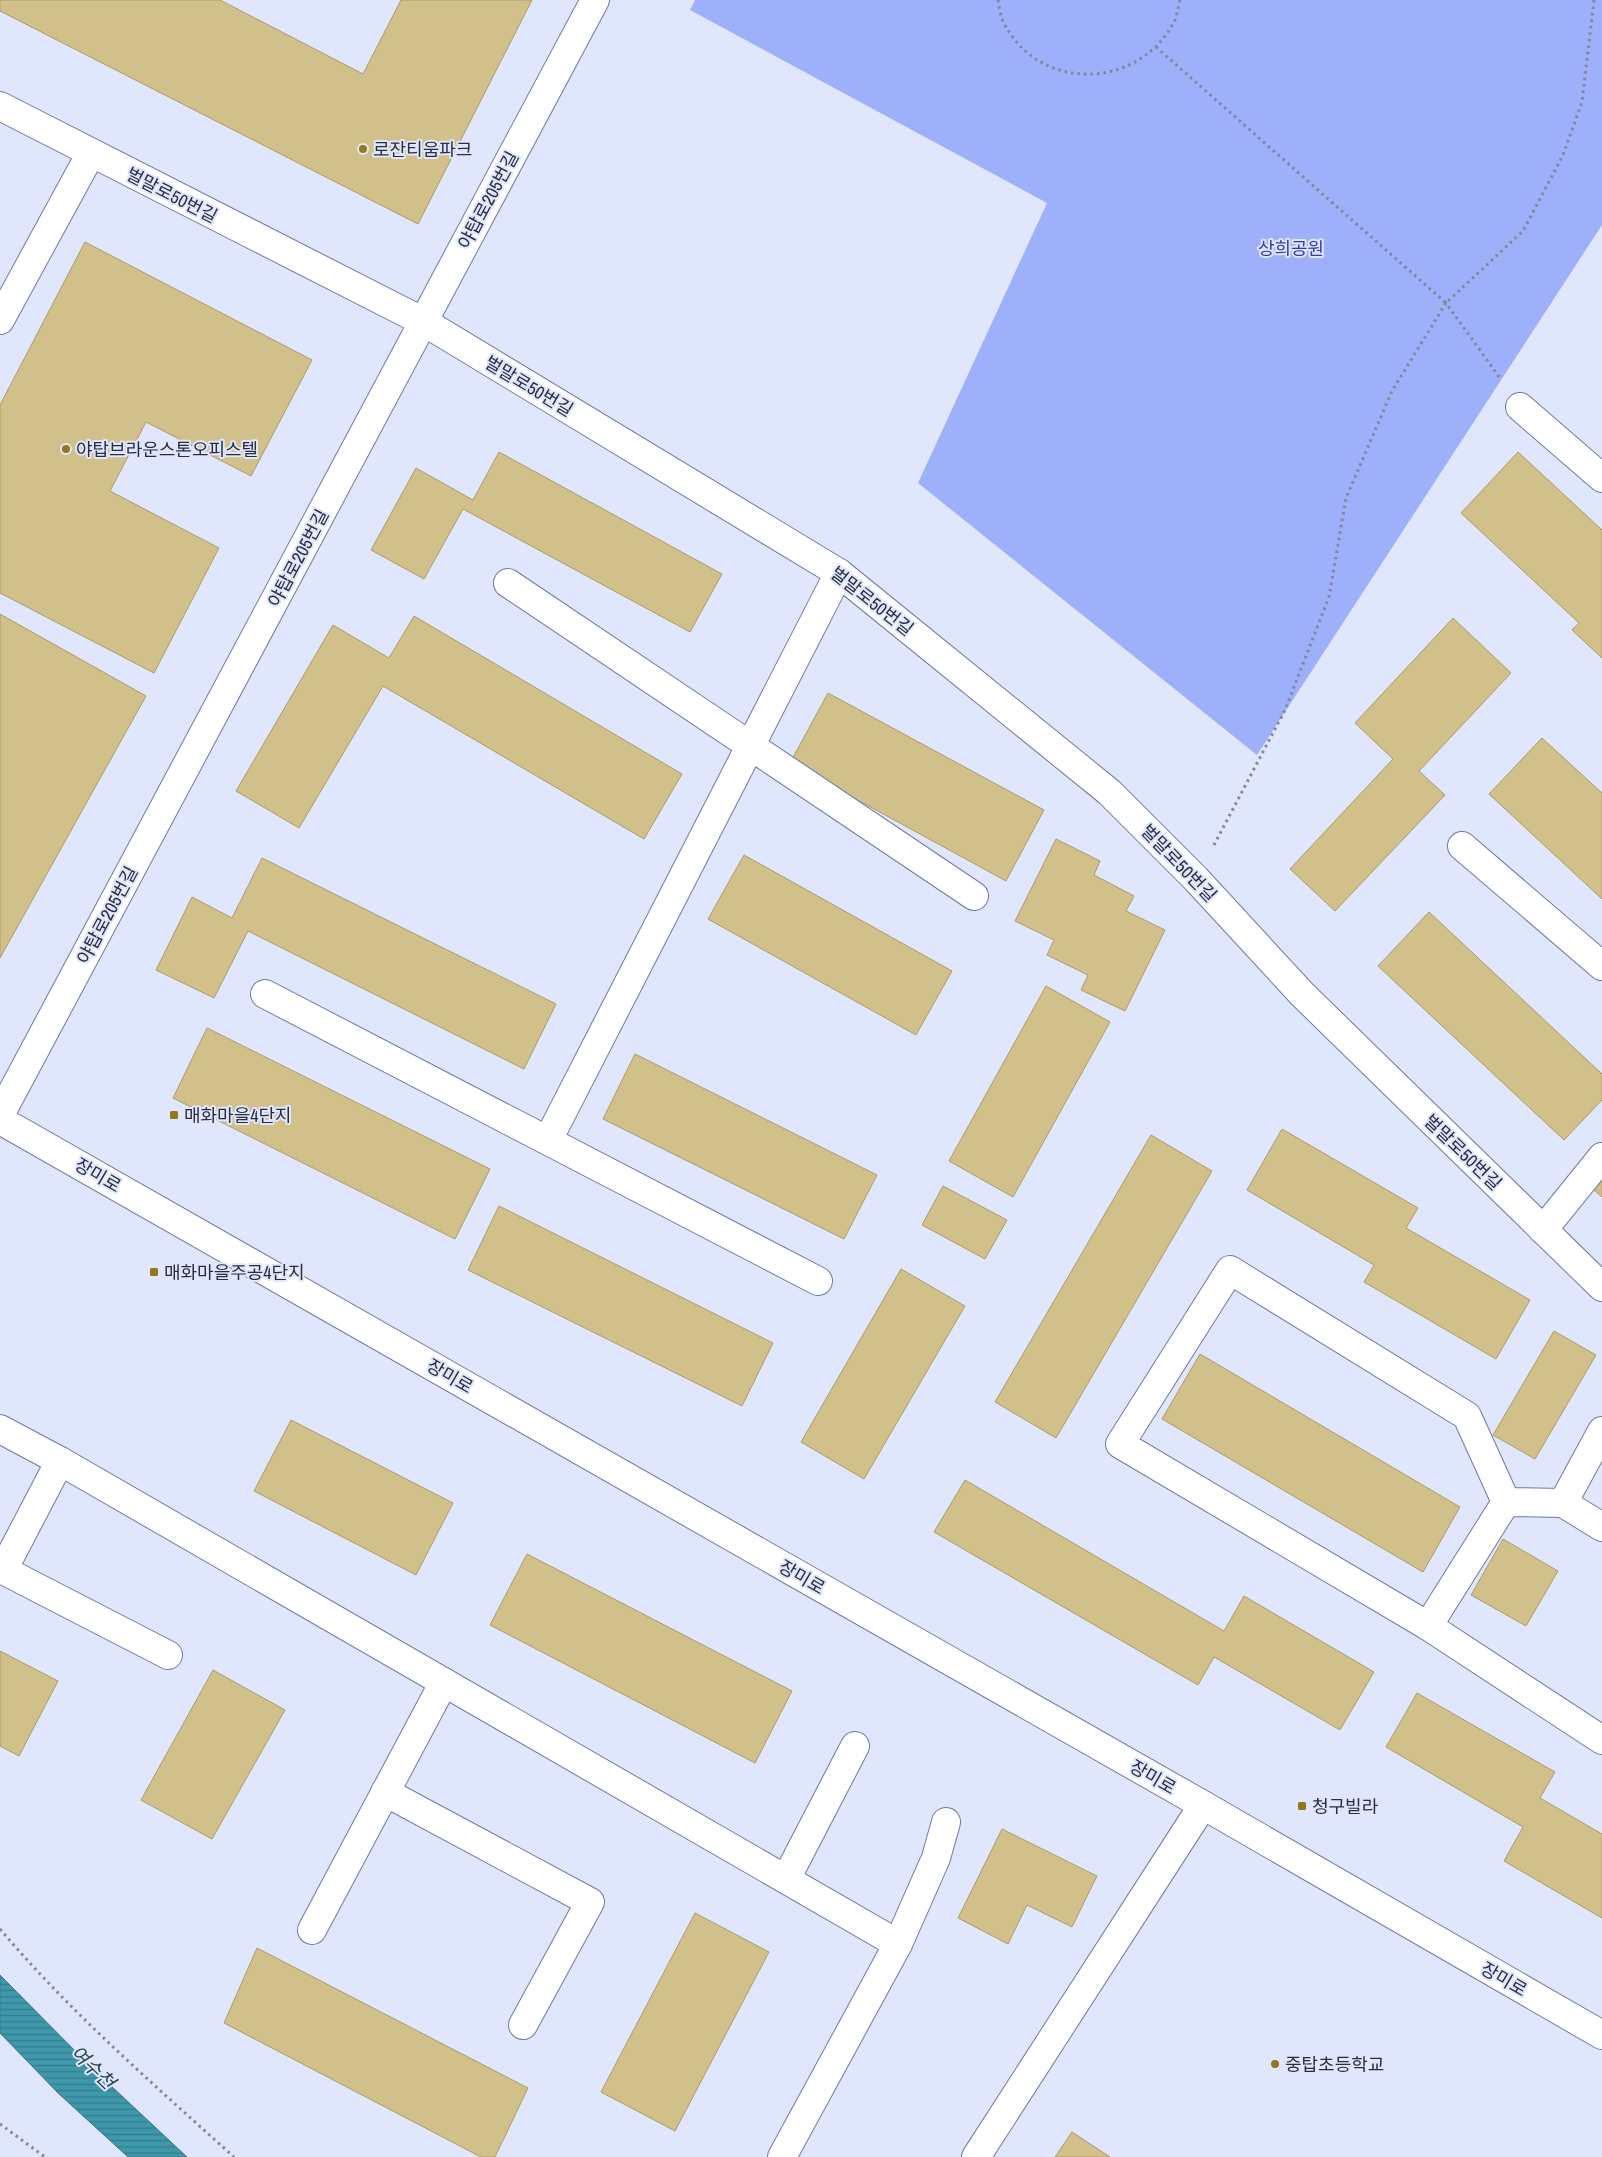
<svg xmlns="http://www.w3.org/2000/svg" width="1602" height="2157" font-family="'Archivo Narrow','Noto Sans KR',sans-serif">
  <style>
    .green { fill: #9eb0fa }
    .water { fill: url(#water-rules); stroke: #37788a }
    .building { fill: #d1c08a; stroke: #ac9c67 }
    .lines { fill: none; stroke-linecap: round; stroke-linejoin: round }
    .minor-casing { stroke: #6d79a8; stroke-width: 30 }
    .path { stroke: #82879c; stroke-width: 3; stroke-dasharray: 2.5 4; stroke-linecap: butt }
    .minor { stroke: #fff; stroke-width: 28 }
    .poi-dot { fill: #91781e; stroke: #e0e6fb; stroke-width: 2 }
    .labels { text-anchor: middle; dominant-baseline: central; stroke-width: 4; stroke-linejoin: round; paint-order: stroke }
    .poi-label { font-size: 18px; fill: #282d41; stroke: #e0e6fb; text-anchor: start }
    .street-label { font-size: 18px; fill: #282d41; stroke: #e0e6fb }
    .park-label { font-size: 18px; fill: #333bad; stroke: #e0e6fb }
    .water-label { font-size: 19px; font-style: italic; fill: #29454b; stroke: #e0e6fb }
  </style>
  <defs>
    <pattern id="water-rules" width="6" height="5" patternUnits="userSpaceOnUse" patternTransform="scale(1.25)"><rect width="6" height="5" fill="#3e98aa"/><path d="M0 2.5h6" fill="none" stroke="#347c8c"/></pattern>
  </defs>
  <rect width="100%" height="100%" fill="#e0e6fb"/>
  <!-- green -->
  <path class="green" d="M695,0H1602V225L1257,755L918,483L1047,203L690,10Z"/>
  <!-- water -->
  <path class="water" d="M0,1975L92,2068L187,2157H128L58,2093L0,2033Z"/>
  <!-- building -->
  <g class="building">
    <path d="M0,0H220L363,74L401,0H532L418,224L0,11Z"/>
    <path d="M85,242L312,360L251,476L146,422L110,491L219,548L154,673L0,593V405Z"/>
    <path d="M499,452L722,574L690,632L463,509L424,579L371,550L416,468L473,500Z"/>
    <path d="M1518,452L1602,530V658L1572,630L1579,623L1461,513Z"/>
    <path d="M0,614L146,696L0,958Z"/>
    <path d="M414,616L682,774L644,839L383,686L299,828L236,791L333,625L389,658Z"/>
    <path d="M1453,618L1511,673L1419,771L1445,795L1335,911L1290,869L1393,759L1355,723Z"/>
    <path d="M828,693L1044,810L1006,881L790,763Z"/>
    <path d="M1542,738L1602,793V899L1489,794Z"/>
    <path d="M1056,839L1100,861L1094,875L1134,896L1126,911L1165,930L1125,1011L1081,990L1088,975L1047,955L1054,940L1015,921Z"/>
    <path d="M744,855L952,971L916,1035L708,919Z"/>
    <path d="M262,858L556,1004L524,1069L248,931L214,998L156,970L192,897L232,918Z"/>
    <path d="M1429,912L1602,1074V1100L1564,1140L1378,966Z"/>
    <path d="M1046,986L1110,1022L1013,1197L949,1161Z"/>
    <path d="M207,1028L490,1169L455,1239L173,1098Z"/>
    <path d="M635,1054L877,1175L844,1239L603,1119Z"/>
    <path d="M1282,1129L1418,1208L1406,1228L1530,1300L1496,1359L1364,1282L1374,1265L1247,1190Z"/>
    <path d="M1151,1135L1212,1171L1056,1438L995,1402Z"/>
    <path d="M1602,1180V1197L1593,1189Z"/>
    <path d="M943,1186L1007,1220L985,1259L922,1225Z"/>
    <path d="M499,1206L773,1343L742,1406L468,1270Z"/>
    <path d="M901,1269L965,1306L864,1479L801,1442Z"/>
    <path d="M1554,1331L1596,1355L1535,1459L1493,1435Z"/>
    <path d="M1200,1354L1460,1507L1423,1572L1162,1419Z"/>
    <path d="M291,1420L453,1503L416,1575L254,1491Z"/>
    <path d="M965,1480L1224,1631L1244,1596L1374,1672L1340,1730L1214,1657L1198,1685L934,1532Z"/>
    <path d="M1503,1539L1558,1571L1526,1626L1471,1595Z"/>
    <path d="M527,1554L792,1691L755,1763L490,1625Z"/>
    <path d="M0,1651L58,1681L19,1756L0,1746Z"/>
    <path d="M213,1670L285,1710L212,1839L141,1800Z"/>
    <path d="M1417,1693L1555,1772L1540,1798L1602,1834V1918L1504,1861L1523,1827L1386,1747Z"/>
    <path d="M1002,1829L1097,1876L1072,1927L1027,1905L1008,1944L958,1918Z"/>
    <path d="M695,1913L769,1952L675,2131L601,2092Z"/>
    <path d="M257,1948L528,2088L495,2157H481L224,2023Z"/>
    <path d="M1072,2132L1110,2157H1055Z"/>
  </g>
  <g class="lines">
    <!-- minor casing -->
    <g class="minor-casing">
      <g id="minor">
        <path d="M0,106L424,322L839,573L1109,792L1196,879L1302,994L1602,1287"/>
        <path d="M0,320L91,153"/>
        <path d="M1520,407L1602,478"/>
        <path d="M508,583L974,896"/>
        <path d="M1462,846L1602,966"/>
        <path d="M265,994L818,1281"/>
        <path d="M0,1115L595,0"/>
        <path d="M0,1120L1203,1805L1602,2035"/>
        <path d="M548,1140L839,573"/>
        <path d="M1543,1230L1602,1157"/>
        <path d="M0,1429L60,1461L898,1944L782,2157"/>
        <path d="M1602,1431L1563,1503L1602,1527"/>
        <path d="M1506,1502L1467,1416L1230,1270L1120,1444L1428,1626L1506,1502L1563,1503"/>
        <path d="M0,1568L3,1570L60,1461"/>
        <path d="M3,1570L168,1655"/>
        <path d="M1428,1626L1602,1740"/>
        <path d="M385,1792L590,1902L523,2025"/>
        <path d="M786,1879L855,1746"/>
        <path d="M312,1930L444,1682"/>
        <path d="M898,1944L936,1858L946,1822"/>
        <path d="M976,2157L1203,1805"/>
      </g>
    </g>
    <!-- path -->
    <g class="path">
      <path d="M998,0C999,6 1000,13 1002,19C1035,92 1137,92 1174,22C1177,16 1178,7 1180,0"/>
      <path d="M1156,47L1446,303L1523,231L1563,155L1582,102L1594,0"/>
      <path d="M1214,845L1285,710L1329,597L1346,498L1392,391L1446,303L1500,378"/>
      <path d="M0,1929C70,2012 153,2084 234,2157"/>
      <path d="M0,2124L45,2157"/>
    </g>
    <!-- minor -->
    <use href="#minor" class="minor"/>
  </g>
  <!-- markers -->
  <g class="poi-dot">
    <circle cx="363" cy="149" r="5"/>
    <circle cx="66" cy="449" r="5"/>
    <rect x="169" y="1110" width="10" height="10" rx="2.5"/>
    <rect x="149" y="1267" width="10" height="10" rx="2.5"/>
    <rect x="1297" y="1801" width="10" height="10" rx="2.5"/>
    <circle cx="1275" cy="2064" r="5"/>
  </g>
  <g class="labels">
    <!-- poi labels -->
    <g class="poi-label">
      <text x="373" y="149">로잔티움파크</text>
      <text x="76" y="449">야탑브라운스톤오피스텔</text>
      <text x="184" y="1115">매화마을4단지</text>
      <text x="164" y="1272">매화마을주공4단지</text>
      <text x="1312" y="1806">청구빌라</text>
      <text x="1285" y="2064">중탑초등학교</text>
    </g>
    <!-- street labels -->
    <g class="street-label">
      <text transform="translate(172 195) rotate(27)">벌말로50번길</text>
      <text transform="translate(488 200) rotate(-62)">야탑로205번길</text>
      <text transform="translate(529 386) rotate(31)">벌말로50번길</text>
      <text transform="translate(298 558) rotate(-62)">야탑로205번길</text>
      <text transform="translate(872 601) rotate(38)">벌말로50번길</text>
      <text transform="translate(1179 863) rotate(46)">벌말로50번길</text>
      <text transform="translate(107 915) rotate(-62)">야탑로205번길</text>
      <text transform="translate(1463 1152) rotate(44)">벌말로50번길</text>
      <text transform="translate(98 1175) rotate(30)">장미로</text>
      <text transform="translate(450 1376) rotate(30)">장미로</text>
      <text transform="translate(802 1577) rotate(30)">장미로</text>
      <text transform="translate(1153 1777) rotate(30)">장미로</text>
      <text transform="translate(1504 1979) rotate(30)">장미로</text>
    </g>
    <!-- park labels -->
    <g class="park-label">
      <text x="1291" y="248">상희공원</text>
    </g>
    <!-- water labels -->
    <g class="water-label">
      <text transform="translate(93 2067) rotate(44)">여수천</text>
    </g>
  </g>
</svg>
